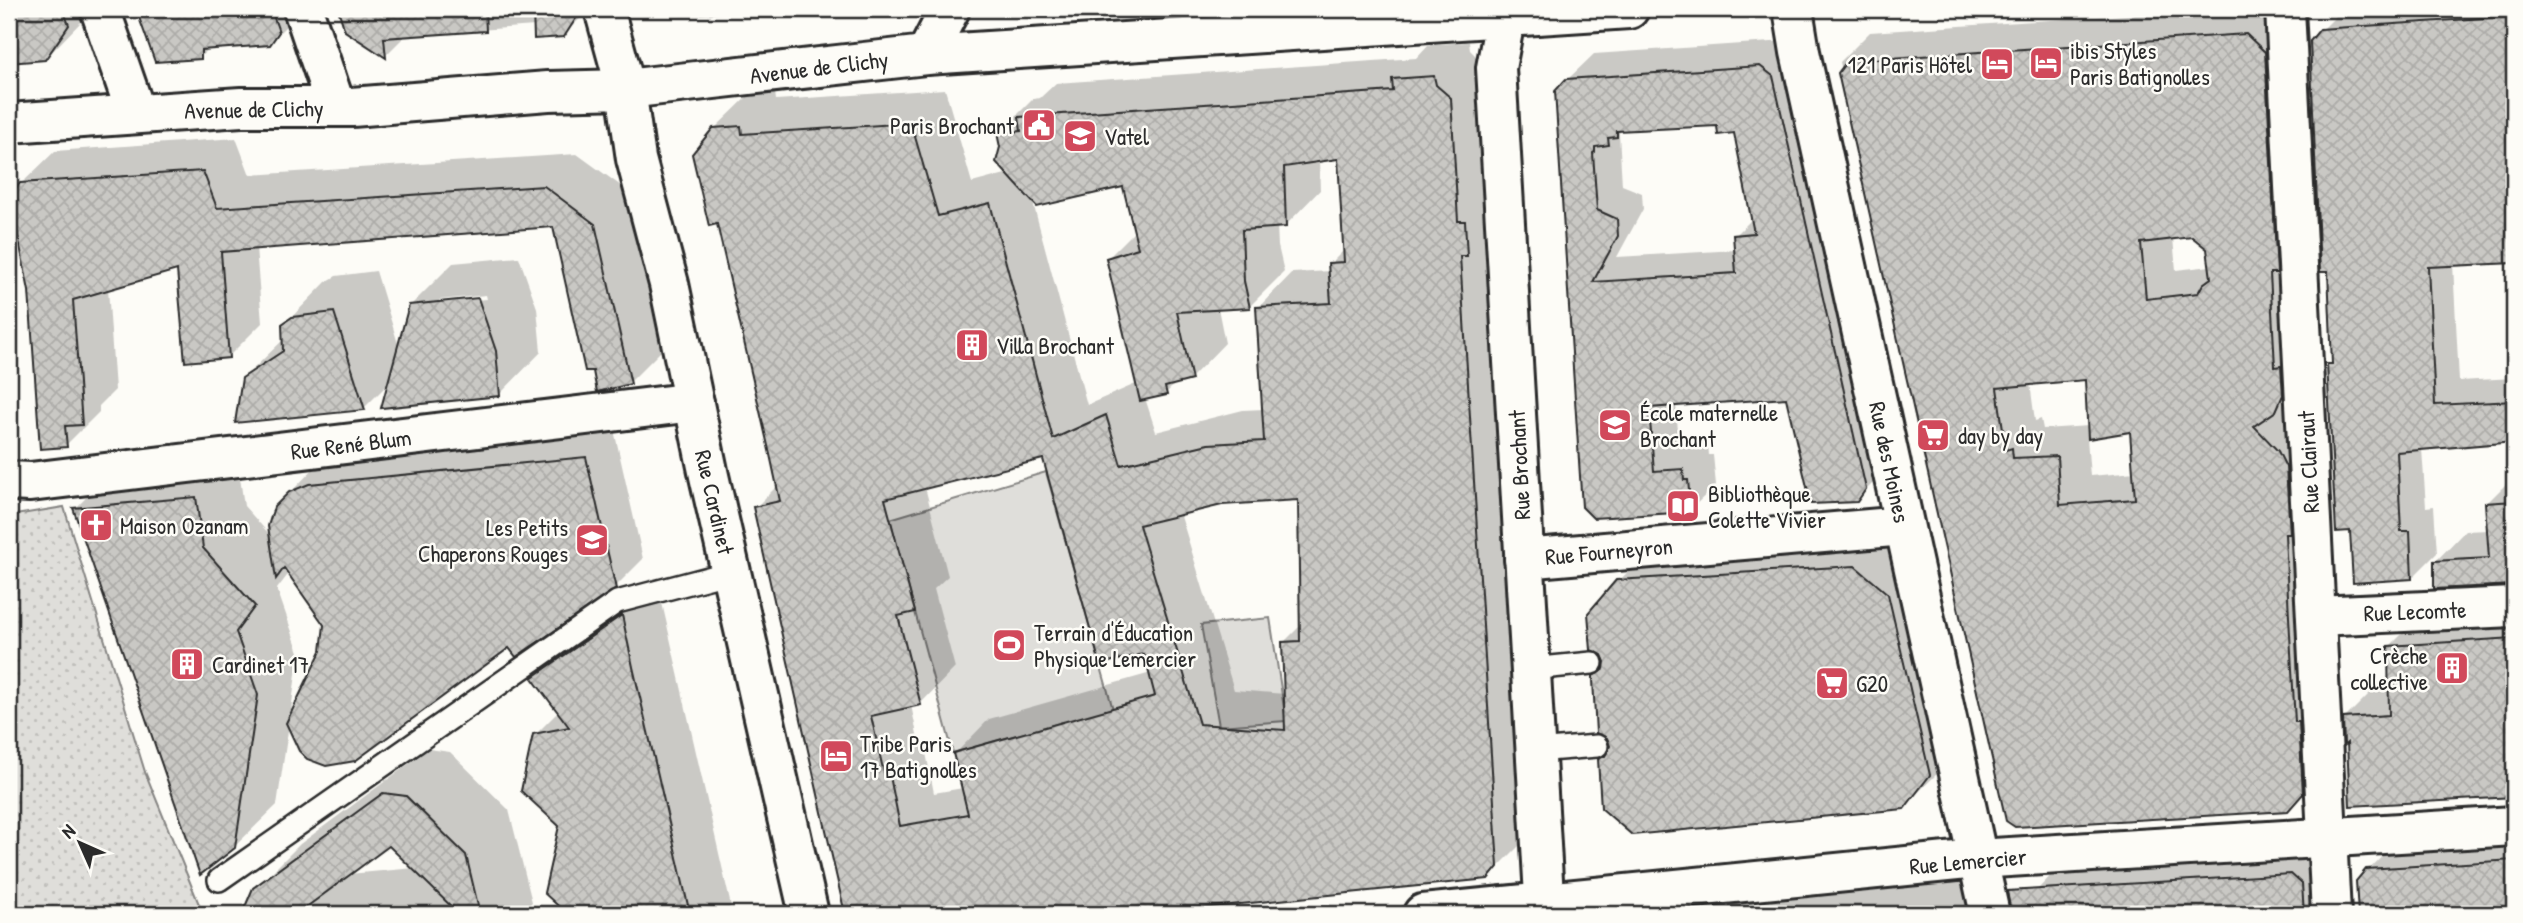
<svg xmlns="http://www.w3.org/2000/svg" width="2523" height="923" font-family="'Patrick Hand',sans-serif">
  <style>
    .grass { fill: url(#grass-dots); stroke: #858482; stroke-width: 2 }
    .garden { fill: #dfdeda; stroke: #858482; stroke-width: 2 }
    .shadow { fill: #0003; fill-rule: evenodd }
    .building { fill: url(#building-cross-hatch); stroke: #2b2b2b; stroke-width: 2; fill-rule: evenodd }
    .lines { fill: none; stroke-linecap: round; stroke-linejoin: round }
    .lane-casing { stroke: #2b2b2b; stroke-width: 26 }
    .street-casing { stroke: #2b2b2b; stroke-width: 44 }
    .secondary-casing { stroke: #2b2b2b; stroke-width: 44 }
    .lane { stroke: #fdfcf7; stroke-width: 21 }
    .street { stroke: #fdfcf7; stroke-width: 38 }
    .secondary { stroke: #fdfcf7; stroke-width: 38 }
    .labels { text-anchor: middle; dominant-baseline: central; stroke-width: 5; stroke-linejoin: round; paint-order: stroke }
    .poi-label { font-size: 23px; fill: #2b2b2b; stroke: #fdfcf7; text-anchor: start }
    .street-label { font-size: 23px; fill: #2b2b2b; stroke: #fdfcf7 }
  </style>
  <defs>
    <pattern id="grass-dots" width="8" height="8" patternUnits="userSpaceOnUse" patternTransform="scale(1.75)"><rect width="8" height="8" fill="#dfdeda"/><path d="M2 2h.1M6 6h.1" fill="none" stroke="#c0bfbb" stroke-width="1.8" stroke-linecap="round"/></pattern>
    <pattern id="building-cross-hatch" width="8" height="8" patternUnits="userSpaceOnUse" patternTransform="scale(1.75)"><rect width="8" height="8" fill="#c9c8c4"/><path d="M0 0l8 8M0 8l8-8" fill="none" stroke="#adaca9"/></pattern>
  </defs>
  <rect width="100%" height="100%" fill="#fdfcf7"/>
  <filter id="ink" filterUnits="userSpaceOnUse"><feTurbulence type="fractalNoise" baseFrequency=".0143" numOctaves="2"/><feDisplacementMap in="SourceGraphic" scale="14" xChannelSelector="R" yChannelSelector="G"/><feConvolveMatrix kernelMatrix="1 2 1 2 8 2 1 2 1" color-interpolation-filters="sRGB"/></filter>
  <g filter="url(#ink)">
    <!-- grass -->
    <path class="grass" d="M64,507L145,772L203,914H9V516Z"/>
    <!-- garden -->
    <g class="garden">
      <path d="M1046,472L1149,837L1063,722L953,753L890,519Z"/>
      <path d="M1270,618L1286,721L1219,726L1201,625Z"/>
    </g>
    <!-- shadow -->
    <g class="shadow">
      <path d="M9,9H90L81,22L45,59L9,62Z"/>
      <path d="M137,9H303L269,43L211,47L200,57L156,60Z"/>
      <path d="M340,9H590L563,35L535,26L406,35L385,56L347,29Z"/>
      <path d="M670,9H781L681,16Z"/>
      <path d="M2217,9H2281L2305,380L2286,399L2308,421L2318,779L2288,809L2015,825L1840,62L1870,32ZM2191,236L2209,251L2211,266L2176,270L2173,238ZM2087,378L2089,426L2043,429L2041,419L2035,421L2030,383ZM2132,430L2135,472L2090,476L2087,438Z"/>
      <path d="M2343,9H2514V261L2453,264L2459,381L2514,378V441L2422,449L2426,507L2434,506L2437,553L2412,578L2351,529L2329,365L2334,360L2322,30Z"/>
      <path d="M1786,41L1882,474L1856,500L1788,396L1676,404L1679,446L1708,444L1709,455H1713L1716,485L1690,510L1594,516L1567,80L1594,54ZM1719,124L1735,131L1753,218L1735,236L1736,250L1617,257L1643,209L1642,193L1622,185L1619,133L1622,129Z"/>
      <path d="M1469,42L1470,50L1484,64L1522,843L1487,878L1128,914H847L755,508L778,485L714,129L750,94L775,92L776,100L945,89L972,183L1009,173L999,133L1033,99L1040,98L1056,83L1416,58L1428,45ZM1340,157L1345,249L1330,264L1331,271L1292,273L1258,308L1264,409L1243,410L1156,432L1145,398L1166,393L1177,382L1191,378L1225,343L1218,308L1249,307L1284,272L1278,246L1277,226L1286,225L1320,190L1319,160ZM1124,185L1136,230L1108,258L1138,383L1087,405L1032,199ZM1044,457L1146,652L1151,673L989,719L955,754L963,788L934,793L924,743L919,744L911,705L921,703L955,668L934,589L948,576L925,487ZM1300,498L1302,624L1283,643L1286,694L1234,690L1180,513L1221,503Z"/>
      <path d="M236,138L250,175L577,154L628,191L663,349L630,382L554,225L256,247L262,323L228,357L178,268L108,288L115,390L99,406V412L66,445L21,184L55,151Z"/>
      <path d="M519,257L537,308L541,352L500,394L390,382L364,408L244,378L284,339V325L326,282L336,276L376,271L399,347L411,305L453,263ZM486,295L487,299L439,303V300Z"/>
      <path d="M614,430L643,559L615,587L510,646L289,724L277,805L234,847L75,509L116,467L237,456L244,506L271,536L290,493L318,464ZM290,572L325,625L323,651L290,718L299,652L277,589Z"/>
      <path d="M2514,476V583L2436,587V561L2465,531L2489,530L2487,503Z"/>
      <path d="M1891,531L1940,771L1903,807L1600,760L1612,746L1595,677L1605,666L1618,582L1654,545Z"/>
      <path d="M657,581L731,906L723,914H569L546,892L560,825L535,735L559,711L534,678L570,642Z"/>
      <path d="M2514,611V795L2352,804L2348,739L2345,718L2375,688L2390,687V646L2420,616Z"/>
      <path d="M429,749L450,752L509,810L532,902L520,914H249L250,899L255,889L300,844ZM390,844L415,868L349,874Z"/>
      <path d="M2514,831V914H2359L2357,882L2400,838Z"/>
      <path d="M2324,842L2338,914H2028L2026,902L2068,857Z"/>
      <path d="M1995,870L2005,914H1636L1656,894Z"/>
    </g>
    <!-- building -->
    <g class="building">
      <path d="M9,9H63L69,25L45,60L9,63Z"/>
      <path d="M136,9H271L279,32L270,45L201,50V59L155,62Z"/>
      <path d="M338,9H485L486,31L384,38L386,58L345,31Z"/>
      <path d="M533,9H582L564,37L534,39Z"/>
      <path d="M2514,16V263L2428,267L2435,405L2514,401V442L2397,452L2401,531H2410L2412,579L2353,583L2350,531L2336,532L2327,364H2332L2328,272H2320L2310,41L2320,29Z"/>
      <path d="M2246,34L2265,52L2277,273H2270L2275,367L2281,366L2283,395L2276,411L2254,426L2278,451L2286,467L2290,534H2285L2289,617L2295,722H2299L2303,794L2288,811L2015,827L2006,821L1838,73L1847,61ZM2192,237L2207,249L2211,278L2203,284L2198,293L2146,299L2141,243ZM2085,380L2088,439L2130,432L2135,499L2060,505L2057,456L2013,458L2012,448L2006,450L1997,388Z"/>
      <path d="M1760,66L1773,76L1866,489L1857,502L1811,504L1786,398L1649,408L1654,471L1683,469L1684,480H1688L1691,512L1593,518L1582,507L1555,91L1566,79ZM1717,126L1718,135L1734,133L1754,233L1733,235L1736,273L1593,282L1618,236L1617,219L1597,210L1593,153L1595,152V147L1609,145L1608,138L1617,137V131Z"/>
      <path d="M1434,76L1436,85L1451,98L1458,221H1465L1467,256H1460L1498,867L1488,879L1142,914H845L753,507L780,501L771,459L717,224L709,226L692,154L713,128L741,126L742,134L911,123L938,216L990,203L1053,439L1106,415L1121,465L1208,444L1264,441L1256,307L1331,303L1328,263L1344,262L1338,159L1284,167L1286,227L1242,230L1244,281L1250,308L1177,312L1192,380L1165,387L1167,395L1140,401L1106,258L1138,248L1123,187L1037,207L996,162L1000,147L997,133L1021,131L1019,117L1393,91L1392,79ZM1043,459L1100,664L1144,654L1155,696L953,753L968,814L900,826L890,776L885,778L871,716L921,705L898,616L915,612L885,499ZM1298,500L1300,641L1282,642L1285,730L1199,724L1139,525L1222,505Z"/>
      <path d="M203,171L217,208L544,186L595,224L631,384L597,392L593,371H585L553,227L221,252L229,358L185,362L177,270L73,300L82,425L65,426L67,447L40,449L29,291L10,196L20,183Z"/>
      <path d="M478,298L496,351L500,396L381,408L409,305Z"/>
      <path d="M334,312L365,410L235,423L242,378L283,351L282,324L292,317Z"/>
      <path d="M586,457L616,589L516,657L509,648L355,761L326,766L307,759L299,751L286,723L321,651L324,625L284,568L276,579L268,526L274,507L289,492L309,484Z"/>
      <path d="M196,497L203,548L255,606L236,632L258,695L235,848L200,875L73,508Z"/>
      <path d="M2514,501V585L2434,589V561L2489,558L2485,503Z"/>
      <path d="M1855,566L1888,594L1930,775L1904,809L1632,835L1601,808L1598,759L1605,756L1610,746L1607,738L1596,733L1593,680V676L1604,669L1605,662L1602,655L1591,650L1588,613L1616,580Z"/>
      <path d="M622,615L633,667L690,914H567L544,893L559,826L521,791L533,734L569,727L532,678Z"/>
      <path d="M2514,638V797L2350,806L2347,743L2344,746L2343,718L2389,715L2388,646Z"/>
      <path d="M383,793L406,796L466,855L480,914H459L389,846L297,914H242L253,888Z"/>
      <path d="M2514,860V914H2358L2356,881L2366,869Z"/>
      <path d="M2291,874L2302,884L2304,914H2011L2007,891Z"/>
    </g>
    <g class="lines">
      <!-- lane casing -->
      <g class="lane-casing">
        <g id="lane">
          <path d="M1531,669L1592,663"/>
          <path d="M1535,751L1597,746"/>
          <path d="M219,880L617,602L731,572"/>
        </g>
      </g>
      <!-- street casing -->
      <g class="street-casing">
        <g id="street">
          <path d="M100,9L136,113"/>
          <path d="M303,9L336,107"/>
          <path d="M1507,9L1496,68L1545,914"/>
          <path d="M1793,9L1800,52L1990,914"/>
          <path d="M2285,9L2331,914"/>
          <path d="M926,55L1629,9"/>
          <path d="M9,481L30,482L694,402"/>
          <path d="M1524,559L1904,526"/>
          <path d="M2316,616L2514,607"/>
          <path d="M1423,914L1977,859L2514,826"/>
        </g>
      </g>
      <!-- secondary casing -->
      <g class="secondary-casing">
        <g id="secondary">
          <path d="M604,9L626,89L636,159L669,284L709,476L809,914"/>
          <path d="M9,123L241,107H352L548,91L626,89L926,55L950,9"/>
        </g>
      </g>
      <!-- lane -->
      <use href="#lane" class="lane"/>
      <!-- street -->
      <use href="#street" class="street"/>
      <!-- secondary -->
      <use href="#secondary" class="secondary"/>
    </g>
  </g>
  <!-- icons -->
  <defs>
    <g id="hotel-square" transform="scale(1.75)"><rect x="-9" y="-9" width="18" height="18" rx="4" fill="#d1495b" stroke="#fdfcf7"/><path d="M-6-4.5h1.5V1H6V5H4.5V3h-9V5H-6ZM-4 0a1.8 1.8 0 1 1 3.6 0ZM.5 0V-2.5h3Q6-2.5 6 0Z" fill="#fff"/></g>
    <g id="civic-square" transform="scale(1.75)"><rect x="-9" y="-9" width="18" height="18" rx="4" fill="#d1495b" stroke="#fdfcf7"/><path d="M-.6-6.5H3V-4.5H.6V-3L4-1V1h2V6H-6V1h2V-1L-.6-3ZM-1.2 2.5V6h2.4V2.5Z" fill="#fff"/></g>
    <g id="university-square" transform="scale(1.75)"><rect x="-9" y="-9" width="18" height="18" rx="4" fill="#d1495b" stroke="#fdfcf7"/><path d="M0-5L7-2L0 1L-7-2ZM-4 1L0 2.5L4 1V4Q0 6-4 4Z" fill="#fff"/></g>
    <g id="building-square" transform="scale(1.75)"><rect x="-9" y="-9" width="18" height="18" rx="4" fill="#d1495b" stroke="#fdfcf7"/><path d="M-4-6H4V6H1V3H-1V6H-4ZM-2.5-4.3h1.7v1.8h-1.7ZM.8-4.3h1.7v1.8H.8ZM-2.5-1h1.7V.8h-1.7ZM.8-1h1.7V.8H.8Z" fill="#fff"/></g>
    <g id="school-square" transform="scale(1.75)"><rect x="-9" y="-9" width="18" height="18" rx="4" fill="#d1495b" stroke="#fdfcf7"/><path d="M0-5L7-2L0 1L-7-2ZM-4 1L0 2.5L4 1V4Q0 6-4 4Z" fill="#fff"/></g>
    <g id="supermarket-square" transform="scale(1.75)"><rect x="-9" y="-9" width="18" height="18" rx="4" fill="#d1495b" stroke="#fdfcf7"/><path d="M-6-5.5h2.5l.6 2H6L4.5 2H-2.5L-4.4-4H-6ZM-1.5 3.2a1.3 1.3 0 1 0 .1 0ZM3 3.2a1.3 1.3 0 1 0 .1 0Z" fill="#fff"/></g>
    <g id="library-square" transform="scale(1.75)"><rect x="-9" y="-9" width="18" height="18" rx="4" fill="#d1495b" stroke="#fdfcf7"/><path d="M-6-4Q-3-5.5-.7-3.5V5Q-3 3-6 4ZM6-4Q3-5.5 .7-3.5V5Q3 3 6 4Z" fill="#fff"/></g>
    <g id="church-square" transform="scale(1.75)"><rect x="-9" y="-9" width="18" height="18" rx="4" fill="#d1495b" stroke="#fdfcf7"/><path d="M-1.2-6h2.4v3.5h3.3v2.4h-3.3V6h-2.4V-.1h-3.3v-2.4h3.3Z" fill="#fff"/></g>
    <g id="stadium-square" transform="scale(1.75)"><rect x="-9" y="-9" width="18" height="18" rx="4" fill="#d1495b" stroke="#fdfcf7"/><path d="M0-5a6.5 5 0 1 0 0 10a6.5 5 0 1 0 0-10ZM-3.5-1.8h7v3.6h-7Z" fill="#fff"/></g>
  </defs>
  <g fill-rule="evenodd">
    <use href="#hotel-square" x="2046" y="63"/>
    <use href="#hotel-square" x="1997" y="64"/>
    <use href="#civic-square" x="1039" y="125"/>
    <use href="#university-square" x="1080" y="136"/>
    <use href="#building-square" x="972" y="345"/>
    <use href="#school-square" x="1615" y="425"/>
    <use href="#supermarket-square" x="1933" y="435"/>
    <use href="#library-square" x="1683" y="506"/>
    <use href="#church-square" x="96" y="525"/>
    <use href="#school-square" x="592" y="540"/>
    <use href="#stadium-square" x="1009" y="645"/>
    <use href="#building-square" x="187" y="664"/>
    <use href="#building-square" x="2452" y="668"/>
    <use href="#supermarket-square" x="1832" y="683"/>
    <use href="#hotel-square" x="836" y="756"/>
  </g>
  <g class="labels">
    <!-- poi labels -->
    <g class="poi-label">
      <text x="2070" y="50">ibis Styles<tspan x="2070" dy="26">Paris Batignolles</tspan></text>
      <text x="1972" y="64" text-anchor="end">121 Paris Hôtel</text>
      <text x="1014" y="125" text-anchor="end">Paris Brochant</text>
      <text x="1104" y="136">Vatel</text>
      <text x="996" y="345">Villa Brochant</text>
      <text x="1640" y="412">École maternelle<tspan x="1640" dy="26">Brochant</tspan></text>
      <text x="1958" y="435">day by day</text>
      <text x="1708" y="493">Bibliothèque<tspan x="1708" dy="26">Colette Vivier</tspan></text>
      <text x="120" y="525">Maison Ozanam</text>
      <text x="568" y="527" text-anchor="end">Les Petits<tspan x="568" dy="26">Chaperons Rouges</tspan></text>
      <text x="1034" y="632">Terrain d'Éducation<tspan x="1034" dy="26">Physique Lemercier</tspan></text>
      <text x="2428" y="655" text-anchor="end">Crèche<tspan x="2428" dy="26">collective</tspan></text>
      <text x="212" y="664">Cardinet 17</text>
      <text x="1856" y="683">G20</text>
      <text x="860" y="743">Tribe Paris<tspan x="860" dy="26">17 Batignolles</tspan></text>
    </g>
    <!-- street labels -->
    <g class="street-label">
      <text transform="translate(819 67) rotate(-7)">Avenue de Clichy</text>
      <text transform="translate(254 109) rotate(-1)">Avenue de Clichy</text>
      <text transform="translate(351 444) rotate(-7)">Rue René Blum</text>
      <text transform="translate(1890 462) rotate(78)">Rue des Moines</text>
      <text transform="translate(2308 462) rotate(-93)">Rue Clairaut</text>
      <text transform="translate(1519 465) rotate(-93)">Rue Brochant</text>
      <text transform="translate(715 502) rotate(77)">Rue Cardinet</text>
      <text transform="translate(1609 551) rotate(-5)">Rue Fourneyron</text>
      <text transform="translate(2415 611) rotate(-2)">Rue Lecomte</text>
      <text transform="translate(1968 861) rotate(-5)">Rue Lemercier</text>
    </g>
  </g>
  <!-- margin -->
  <rect width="2523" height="923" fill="none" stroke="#fdfcf7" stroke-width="35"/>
  <rect x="18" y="18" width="2488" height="888" fill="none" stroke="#2b2b2b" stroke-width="2.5" filter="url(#ink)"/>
  <!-- north arrow -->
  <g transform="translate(80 843) rotate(315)" stroke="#fdfcf7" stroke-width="5" paint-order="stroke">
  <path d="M0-5L12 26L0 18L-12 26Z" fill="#2b2b2b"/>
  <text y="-10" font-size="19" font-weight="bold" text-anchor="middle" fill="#2b2b2b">N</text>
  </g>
</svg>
